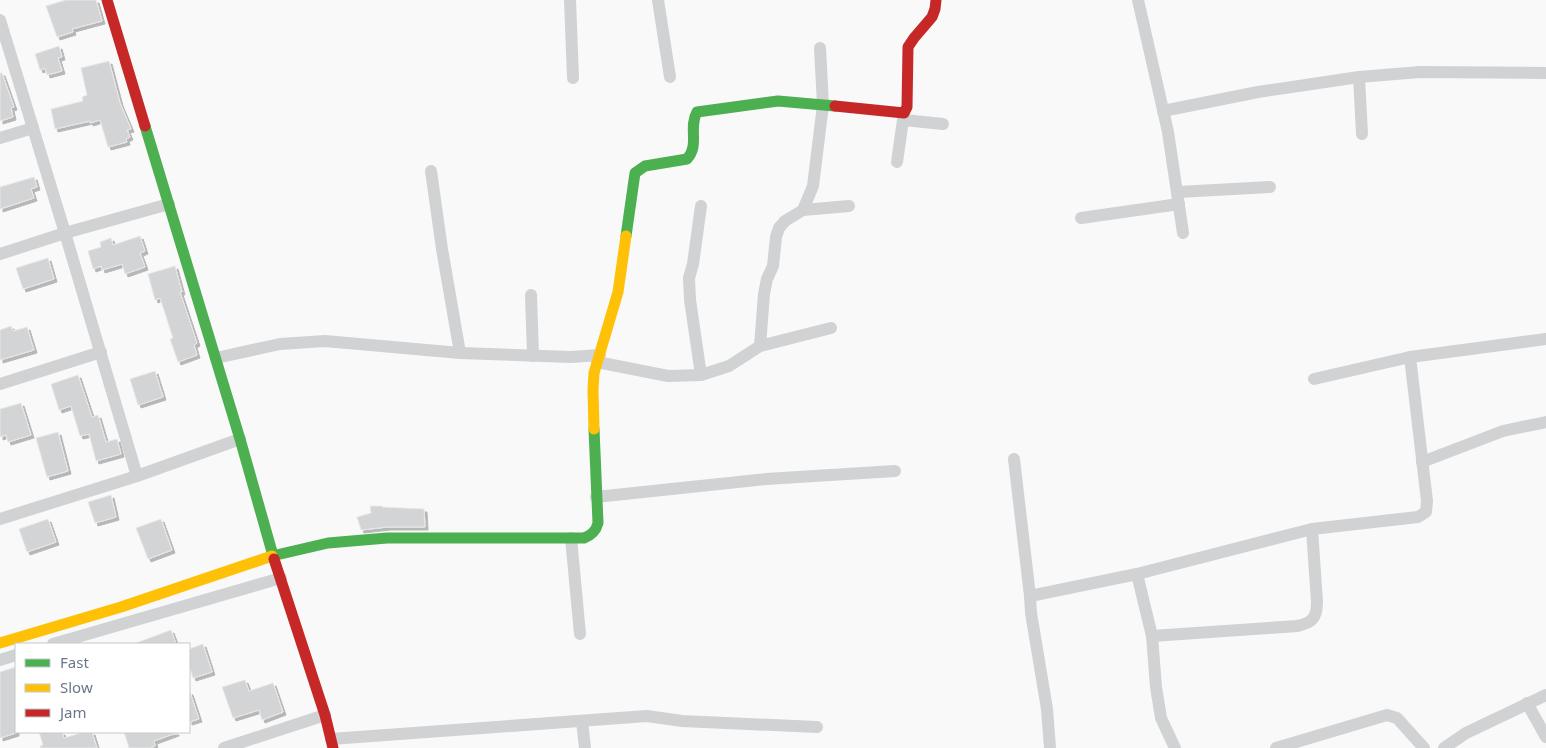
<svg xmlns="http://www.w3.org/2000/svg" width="1546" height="748" font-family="'Noto Sans',sans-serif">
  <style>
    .building { fill: #d3d4d5; stroke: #e8e8e8; filter: url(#shadow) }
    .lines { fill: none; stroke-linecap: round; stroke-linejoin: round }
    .street { stroke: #d1d2d4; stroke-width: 12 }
    .fast { stroke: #4caf50; stroke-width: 11 }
    .slow { stroke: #ffc107; stroke-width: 11 }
    .jam { stroke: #c62828; stroke-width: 11 }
  </style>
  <defs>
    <filter id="shadow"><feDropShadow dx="3" dy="3" stdDeviation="0" flood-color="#0004"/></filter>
  </defs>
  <rect width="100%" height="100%" fill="#f9f9f9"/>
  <!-- building -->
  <g class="building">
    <path d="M66,0H96L102,21L72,29L73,32L57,37L46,6Z"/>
    <path d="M59,46L62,57L58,58L62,71L47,75L45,68L40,70L35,54Z"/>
    <path d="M109,61L120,103L131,129L127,130L130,137L126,139L127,142L108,147L100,120L90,123V121L55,129L51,109L83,101L82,97L87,95L81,68Z"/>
    <path d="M0,73H2L14,107L11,108L13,117L0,121Z"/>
    <path d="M34,177L37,187L31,189L34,198L0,209V187Z"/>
    <path d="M140,236L145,251L140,253L145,267L125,274L122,264L102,270L101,266L93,269L88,251L101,247L100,242L111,238L113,245Z"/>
    <path d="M48,258L54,279L23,289L16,268Z"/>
    <path d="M175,266L182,292H180L197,343L194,345L197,355L178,362L170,339L173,338L160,298L155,300L148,274Z"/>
    <path d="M11,326L13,331L27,327L34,350L0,360V330Z"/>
    <path d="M155,371L163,397L138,405L130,379Z"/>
    <path d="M78,375L92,417L98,415L106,442L117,439L121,454L96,461L89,434L80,436L71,406L59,410L51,384Z"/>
    <path d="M21,403L31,435L8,442L6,435L0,437V409Z"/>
    <path d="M58,432L68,471L47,477L36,438Z"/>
    <path d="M111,495L116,517L95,523L88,502Z"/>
    <path d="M370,506H382V507L424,509L425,527H387L361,530L357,517L371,513Z"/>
    <path d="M48,519L56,542L27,552L19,529Z"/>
    <path d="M161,519L172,550L148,559L136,528Z"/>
    <path d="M171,630L176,644H136V643Z"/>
    <path d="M203,644L212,672L193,678L189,665V649Z"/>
    <path d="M16,667V733L0,738V672Z"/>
    <path d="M245,680L249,691L273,683L283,712L262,720L259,710L233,718L222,687Z"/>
    <path d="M189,692H190L199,719L189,722Z"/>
    <path d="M39,732H62L64,738L84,732H92L97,748H41L40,746L43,745Z"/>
    <path d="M124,732H176V733L154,741L155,746L150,748H129Z"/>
  </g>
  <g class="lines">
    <!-- street -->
    <g class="street">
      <path d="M570,0L573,78"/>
      <path d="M658,0L670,77"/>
      <path d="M1138,0L1168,132L1183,233"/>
      <path d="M0,20L65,233L137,476"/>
      <path d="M1359,77L1362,134"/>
      <path d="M1163,111L1258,92L1359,77L1420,72L1546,73"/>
      <path d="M904,120L943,124"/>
      <path d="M0,138L33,128"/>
      <path d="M897,162L904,113"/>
      <path d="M431,171L442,249L460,353"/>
      <path d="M1178,192L1270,187"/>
      <path d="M803,210L849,206"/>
      <path d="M1081,218L1179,204"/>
      <path d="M0,254L65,233L169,204"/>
      <path d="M531,295L533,356"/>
      <path d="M760,346L764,294L767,279L773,266L776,237L779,228L785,221L803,210L813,186L823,105L820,48"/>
      <path d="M216,358L280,344L325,341L460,353L571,357L600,355"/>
      <path d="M597,362L668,376L701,375L729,366L760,346L831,328"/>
      <path d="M701,375L690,300L689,278L693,264L701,206"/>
      <path d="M1314,379L1410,357L1546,339"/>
      <path d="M0,384L101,352"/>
      <path d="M1014,459L1030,596"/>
      <path d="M1422,462L1503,431L1546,422"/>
      <path d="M596,497L766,479L895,471"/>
      <path d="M0,519L137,476L240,439"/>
      <path d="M571,538L580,634"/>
      <path d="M1137,574L1152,636L1156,687L1161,718L1175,748"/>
      <path d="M1152,636L1297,626C1312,623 1317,618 1317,602L1312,529"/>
      <path d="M53,644L281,578"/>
      <path d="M0,660L16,655"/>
      <path d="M1527,703L1546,737"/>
      <path d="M582,721L585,748"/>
      <path d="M331,739L647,716L682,721L817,727"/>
      <path d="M224,748L325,715"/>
      <path d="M1050,748L1047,709L1031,613L1030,596L1137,574L1312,529L1418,517L1426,512L1427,501L1410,357"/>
      <path d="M1276,748L1387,715L1397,718L1424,748"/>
      <path d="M1444,748L1466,733L1546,695"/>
    </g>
    <!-- fast -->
    <g class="fast">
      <path d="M145,126L240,439L274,559"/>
      <path d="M626,236L635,173L645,166L687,159C700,145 688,128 697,112L778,101L835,106"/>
      <path d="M272,556L328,543L387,538H584C592,535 596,531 598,523L594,429"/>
    </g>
    <!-- slow -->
    <g class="slow">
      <path d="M594,429L593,390L594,373L618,292L626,236"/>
      <path d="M0,643L121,607L272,556"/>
    </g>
    <!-- jam -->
    <g class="jam">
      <path d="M107,0L145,126"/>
      <path d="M835,106L904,113L907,107L908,47L914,38L932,17L935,9L936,0"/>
      <path d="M274,559L325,715L333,748"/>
    </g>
  </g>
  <!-- legend -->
  <rect x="15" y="643" width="175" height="90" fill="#ffffff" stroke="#c3c9d0"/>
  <rect x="25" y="659" width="25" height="8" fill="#4caf50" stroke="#c3c9d0"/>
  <text x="60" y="668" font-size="15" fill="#697789">Fast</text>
  <rect x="25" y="684" width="25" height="8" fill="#ffc107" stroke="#c3c9d0"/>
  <text x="60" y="693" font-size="15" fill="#697789">Slow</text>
  <rect x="25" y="709" width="25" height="8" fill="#c62828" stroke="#c3c9d0"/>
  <text x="60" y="718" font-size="15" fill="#697789">Jam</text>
</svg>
